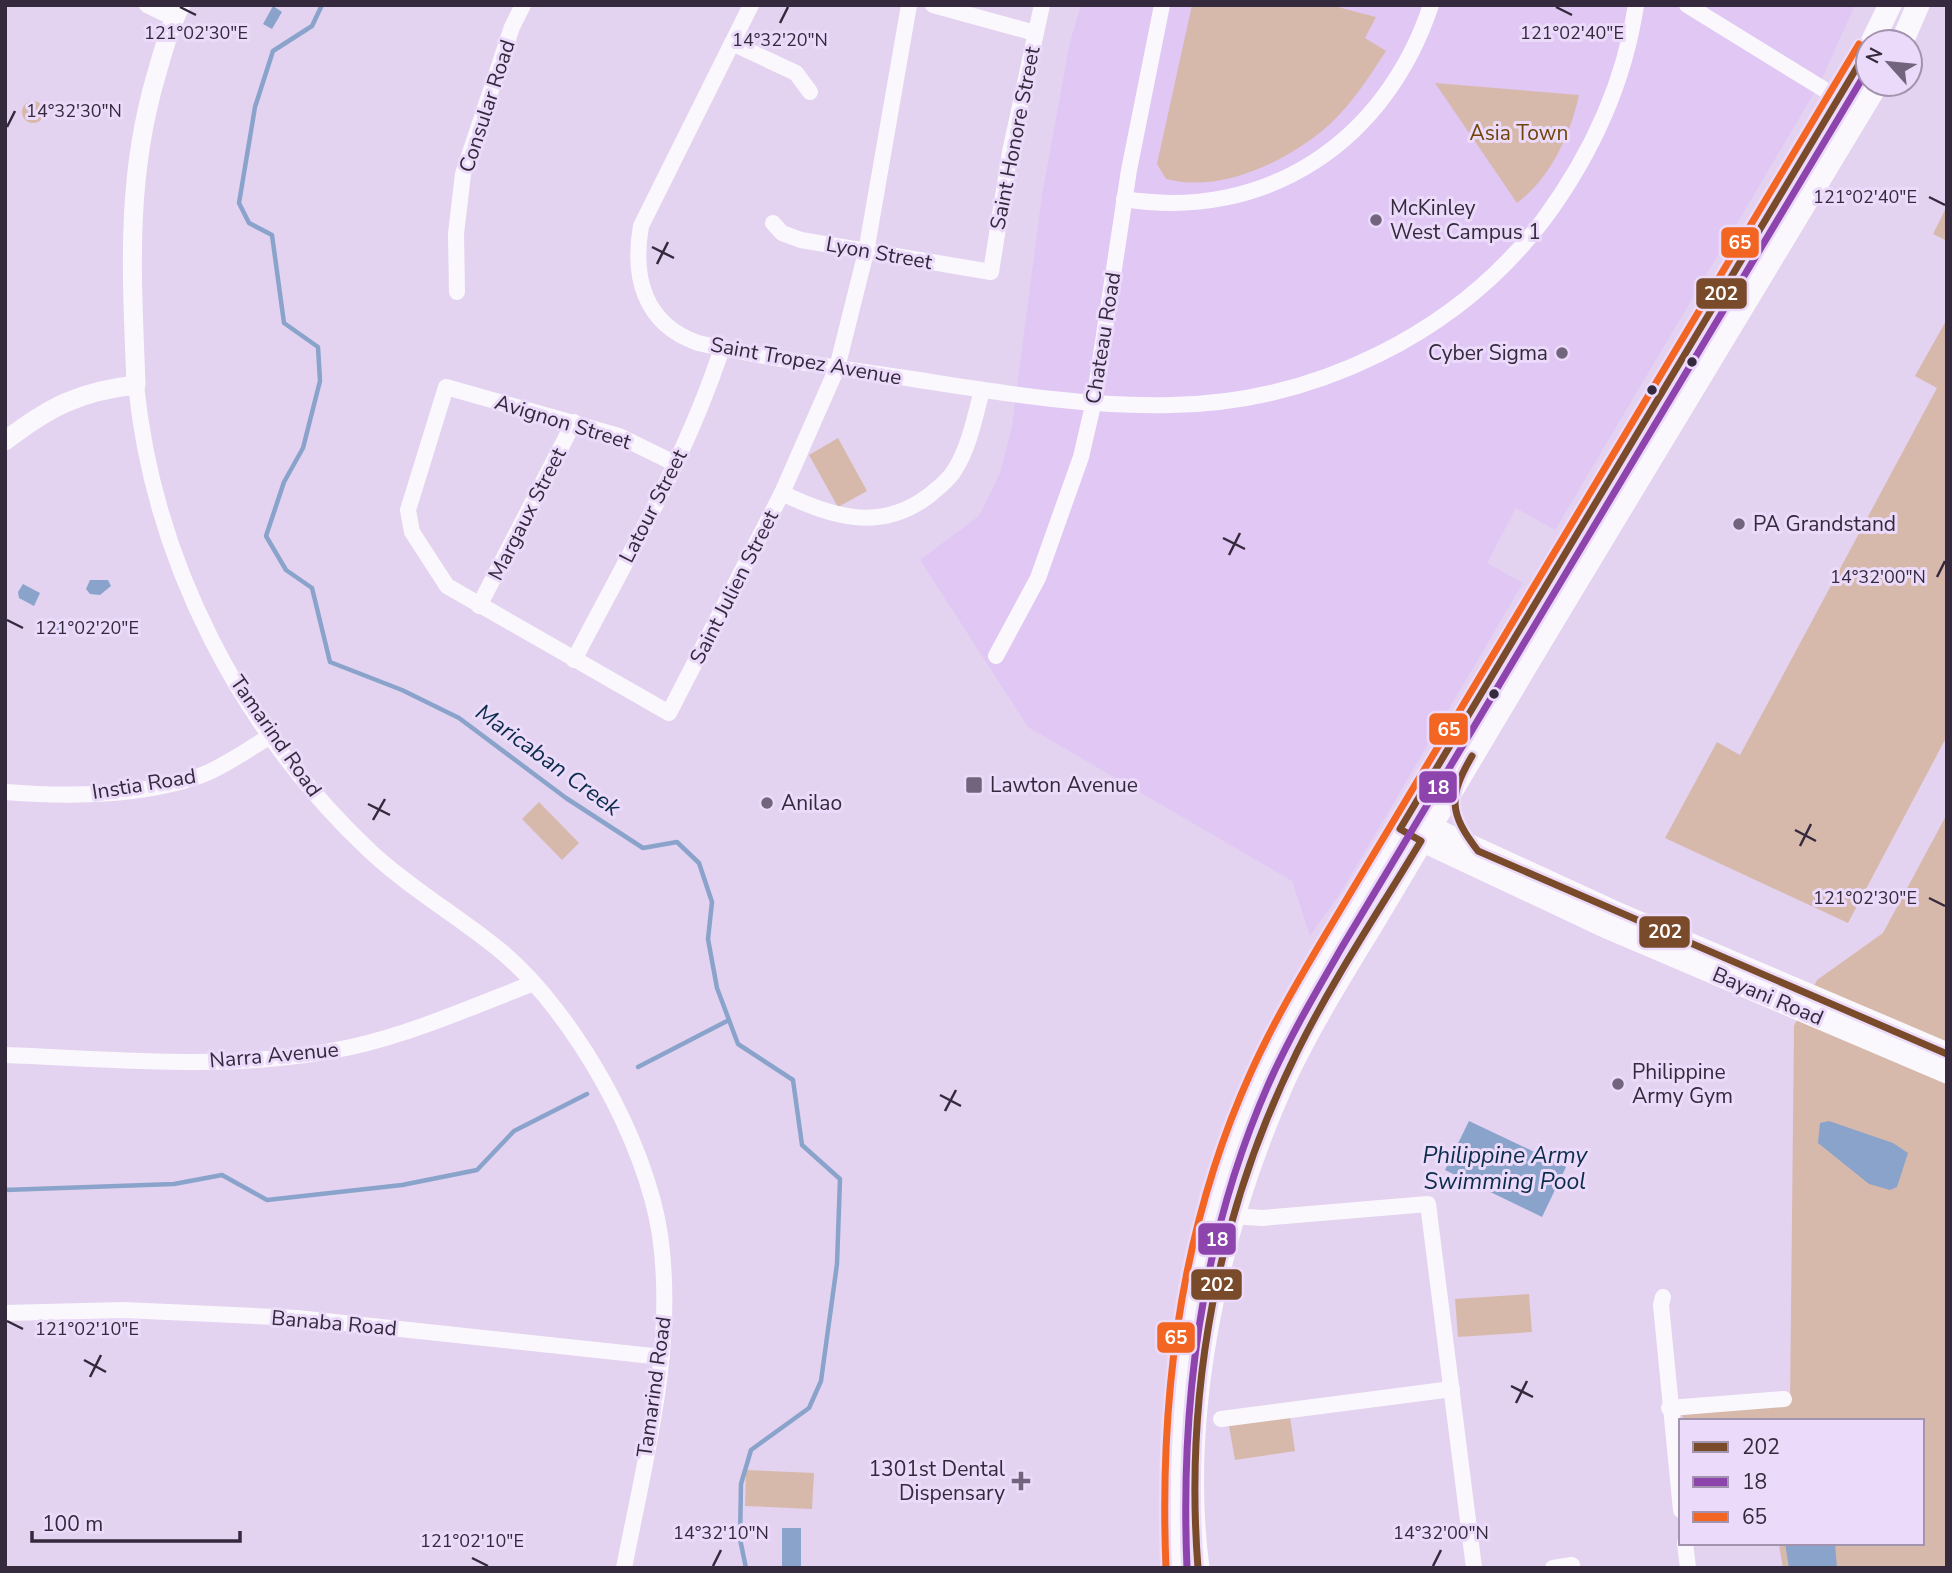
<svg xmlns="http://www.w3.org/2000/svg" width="1952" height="1573" font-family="'Nunito Sans',sans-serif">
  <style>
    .built { fill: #e0c7f4 }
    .green { fill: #d7b9ac }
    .water { fill: #8aa3cb }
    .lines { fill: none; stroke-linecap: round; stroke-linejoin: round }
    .stream { stroke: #8aa3cb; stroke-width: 4.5 }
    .minor { stroke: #fbf8fd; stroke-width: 16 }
    .tertiary { stroke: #fbf8fd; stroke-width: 19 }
    .secondary { stroke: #fbf8fd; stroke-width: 23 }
    .bus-1-casing { stroke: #ebdafa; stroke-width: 12 }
    .bus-2-casing { stroke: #ebdafa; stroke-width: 12 }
    .bus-3-casing { stroke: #ebdafa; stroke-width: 12 }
    .bus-1 { stroke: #7a4b2a; stroke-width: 7 }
    .bus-2 { stroke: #8e44ad; stroke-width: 7 }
    .bus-3 { stroke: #f26522; stroke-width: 7 }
    .ticks { fill: none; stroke: #34293d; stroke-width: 2.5 }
    .poi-dot { fill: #71647c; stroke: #ebdafa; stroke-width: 2.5 }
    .bus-dot { fill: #34293d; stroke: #ebdafa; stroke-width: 2.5 }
    .labels { text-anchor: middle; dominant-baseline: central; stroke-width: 6; stroke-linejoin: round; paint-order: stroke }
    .street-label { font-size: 21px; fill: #34293d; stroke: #ebdafa }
    .park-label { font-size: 21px; fill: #6e4507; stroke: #ebdafa }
    .poi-label { font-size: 21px; fill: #34293d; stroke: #ebdafa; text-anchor: start }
    .water-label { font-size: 23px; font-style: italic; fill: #0b2c4a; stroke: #ebdafa }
    .ticks-label { font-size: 18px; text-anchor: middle; fill: #34293d; stroke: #ebdafa; stroke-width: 6; stroke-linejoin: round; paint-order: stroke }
    .line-badge { stroke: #ebdafa; stroke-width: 2.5 }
    .badge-label { font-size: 19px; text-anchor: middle; font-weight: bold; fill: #fff }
  </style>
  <rect width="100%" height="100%" fill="#e3d3f0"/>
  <!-- built -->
  <path class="built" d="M1081,5H1855L1819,85L1555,530L1516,508L1487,563L1523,583L1341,892L1310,936L1292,881L1028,727L920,560L979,516L1000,473L1012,426L1042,195L1070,42Z"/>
  <!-- green -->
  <g class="green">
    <path d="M1192,5H1330L1376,17L1365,38L1386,51C1368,79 1348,110 1322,131C1281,164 1219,193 1166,179L1157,164Z"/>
    <path d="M1435,83L1579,95C1570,136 1550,178 1517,203Z"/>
    <circle cx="33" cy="112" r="11"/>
    <path d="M1947,206V241L1933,234Z"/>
    <path d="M1947,319V736L1848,923L1665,838L1717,742L1740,755L1937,388L1915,376Z"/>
    <path d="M838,438L867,491L838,507L809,455Z"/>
    <path d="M539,802L579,843L562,860L522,819Z"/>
    <path d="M1947,814V1568H1783L1779,1545L1768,1543H1922V1421H1683L1682,1415L1790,1405L1794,1026L1817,980L1883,933Z"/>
    <path d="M1529,1294L1532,1332L1458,1337L1455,1299Z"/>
    <path d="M1290,1417L1295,1451L1235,1460L1229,1426Z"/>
    <path d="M746,1470L814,1473L812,1509L745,1506Z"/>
  </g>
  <!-- water -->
  <g class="water">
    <path d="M273,6L282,12L272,29L263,24Z"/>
    <path d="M90,580H108L111,586L100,595L90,594L86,589Z"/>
    <path d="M23,584L40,593L34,606L19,598L18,592Z"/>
    <path d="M63,618L68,622L64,632L55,636L52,624Z"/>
    <path d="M1469,1121L1566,1167L1542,1217L1445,1170Z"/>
    <path d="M1829,1121L1893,1143L1908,1153L1897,1187L1890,1190L1869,1184L1818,1143L1820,1123Z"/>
    <rect x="782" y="1528" width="19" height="40"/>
    <path d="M1785,1543H1835L1837,1568H1789Z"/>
  </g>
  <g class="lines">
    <!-- stream -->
    <g class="stream">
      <path d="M322,5L312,26L273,51L255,107L239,203L249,223L272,235L284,323L318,347L320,381L303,448L284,482L266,536L286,570L312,588L330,662L402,690L459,718L566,798L643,848L677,842L699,863L712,902L708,939L717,988L738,1044L793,1080L802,1145L840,1179L837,1264L821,1381L809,1408L751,1450L741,1484L740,1539L746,1568"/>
      <path d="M638,1067L729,1020"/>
      <path d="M5,1190L174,1184L222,1175L267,1200L402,1185L477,1170L514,1131L587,1094"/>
    </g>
    <!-- minor -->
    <g class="minor">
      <path d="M147,5L174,18"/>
      <path d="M751,5L641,226C632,277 644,324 698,343C771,359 846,369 919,380C1002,393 1087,407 1171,405C1314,403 1457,334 1544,219C1591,155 1624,85 1636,5"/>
      <path d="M933,5L1035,33"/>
      <path d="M1687,5L1838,98"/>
      <path d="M732,43L796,73L810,92"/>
      <path d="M1124,199C1267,222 1386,141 1431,5"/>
      <path d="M773,223L782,233L801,240L991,272L1010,152L1042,5"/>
      <path d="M457,292L456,234L463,174L512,27L523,5"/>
      <path d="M136,385C154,563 241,730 371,852C412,890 460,917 502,952C575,1014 646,1141 660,1235C676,1347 645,1459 624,1568"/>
      <path d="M676,464L619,436L446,387L408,510L412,532L447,586L669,713L782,493L837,368L866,252L909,5"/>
      <path d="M782,493C831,517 880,532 927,497C937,489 948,481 954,471C969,448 975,417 982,390"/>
      <path d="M479,606L574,422"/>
      <path d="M996,656L1038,578L1081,457L1094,401L1129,170L1162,5"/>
      <path d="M574,660C627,558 686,458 722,348"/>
      <path d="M5,792C69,797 141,797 202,775C226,766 250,748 272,735"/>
      <path d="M5,1055C119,1059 238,1072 351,1047C413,1033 472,1007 531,984"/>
      <path d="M1233,1216L1262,1218L1428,1204L1474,1568"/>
      <path d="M1663,1297L1661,1305L1681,1510"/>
      <path d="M5,1313L124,1310L297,1318L662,1357"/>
      <path d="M1669,1408L1784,1399"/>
      <path d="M1221,1419L1452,1389"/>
      <path d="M1685,1543L1688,1568"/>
      <path d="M1553,1568L1572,1565"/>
    </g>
    <!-- tertiary -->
    <path class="tertiary" d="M5,441C49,407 80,391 136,385C132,276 125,182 156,76C163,52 169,28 181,5"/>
    <!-- secondary -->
    <g class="secondary">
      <path d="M1872,42L1890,5"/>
      <path d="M1902,42L1918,5"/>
      <path d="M1420,823L1616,913L1947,1054"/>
      <path d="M1409,834L1609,928L1947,1072"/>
      <path d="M1177,1568C1165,1408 1190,1246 1251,1098C1273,1044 1303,993 1333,942L1868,49"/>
      <path d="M1198,1568C1177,1409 1219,1225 1284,1080C1312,1020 1349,963 1383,906C1437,815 1491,725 1545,634C1656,451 1767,268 1877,84"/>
    </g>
    <!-- bus-1 casing -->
    <g class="bus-1-casing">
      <g id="bus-1">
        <path d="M1472,756C1448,797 1449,813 1478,851L1947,1054"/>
        <path d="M1198,1568C1184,1390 1218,1212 1297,1052C1333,979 1379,911 1421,841L1400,829L1868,49"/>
      </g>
    </g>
    <!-- bus-2 casing -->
    <g class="bus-2-casing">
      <path id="bus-2" d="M1187,1568C1180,1401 1201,1237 1269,1083C1290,1036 1316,992 1342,947L1868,69"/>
    </g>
    <!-- bus-3 casing -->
    <g class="bus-3-casing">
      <path id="bus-3" d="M1166,1568C1159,1398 1180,1228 1251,1072C1272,1025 1298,981 1324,937L1859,44"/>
    </g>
    <!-- bus-1 -->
    <use href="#bus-1" class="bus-1"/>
    <!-- bus-2 -->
    <use href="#bus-2" class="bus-2"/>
    <!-- bus-3 -->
    <use href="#bus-3" class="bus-3"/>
  </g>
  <!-- ticks -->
  <path class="ticks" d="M180,7L196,15M1556,7L1572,15M780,23L788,7M7,127L15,111M1929,197L1945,205M652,247L674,258M657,264L668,242M1223,538L1245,549M1229,555L1240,533M1937,577L1945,561M7,620L23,628M368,804L390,815M373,820L385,799M1795,830L1816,841M1800,846L1811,824M1929,898L1945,906M940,1095L961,1106M945,1111L956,1090M7,1321L23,1329M84,1360L106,1372M90,1377L101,1355M1511,1386L1533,1397M1516,1403L1527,1381M472,1558L488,1566M713,1566L721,1550M1433,1566L1441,1550"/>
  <!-- markers -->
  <g class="poi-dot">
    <circle cx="1376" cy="220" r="7"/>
    <circle cx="1562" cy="353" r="7"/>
    <circle cx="1739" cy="524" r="7"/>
    <rect x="965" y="776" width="18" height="18" rx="3.5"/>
    <circle cx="767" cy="803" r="7"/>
    <circle cx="1618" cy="1084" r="7"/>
    <path d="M1017.5 1470.5h7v7h7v7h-7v7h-7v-7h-7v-7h7z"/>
  </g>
  <g class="bus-dot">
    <circle cx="1692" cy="362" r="6"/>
    <circle cx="1652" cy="390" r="6"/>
    <circle cx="1494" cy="694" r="6"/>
  </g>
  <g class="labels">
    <!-- street labels -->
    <g class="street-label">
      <text transform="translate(487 106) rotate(-72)">Consular Road</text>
      <text transform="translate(1015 138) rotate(-79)">Saint Honore Street</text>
      <text transform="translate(879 253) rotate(10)">Lyon Street</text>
      <text transform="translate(1103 338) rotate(-81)">Chateau Road</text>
      <text transform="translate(806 361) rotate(10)">Saint Tropez Avenue</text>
      <text transform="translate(563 422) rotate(17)">Avignon Street</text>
      <text transform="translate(653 506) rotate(-63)">Latour Street</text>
      <text transform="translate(527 514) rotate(-63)">Margaux Street</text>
      <text transform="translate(734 587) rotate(-63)">Saint Julien Street</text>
      <text transform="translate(276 736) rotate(55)">Tamarind Road</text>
      <text transform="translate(144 784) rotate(-9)">Instia Road</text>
      <text transform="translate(1768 996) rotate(23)">Bayani Road</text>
      <text transform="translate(274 1055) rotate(-5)">Narra Avenue</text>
      <text transform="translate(334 1323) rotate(5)">Banaba Road</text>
      <text transform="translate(654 1387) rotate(-82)">Tamarind Road</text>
    </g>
    <!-- park labels -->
    <g class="park-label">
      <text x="1519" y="133">Asia Town</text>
    </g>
    <!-- poi labels -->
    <g class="poi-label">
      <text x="1390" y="208">McKinley<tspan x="1390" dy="24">West Campus 1</tspan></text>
      <text x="1548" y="353" text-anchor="end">Cyber Sigma</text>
      <text x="1753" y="524">PA Grandstand</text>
      <text x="990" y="785">Lawton Avenue</text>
      <text x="781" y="803">Anilao</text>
      <text x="1632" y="1072">Philippine<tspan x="1632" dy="24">Army Gym</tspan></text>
      <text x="1005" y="1469" text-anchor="end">1301st Dental<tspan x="1005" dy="24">Dispensary</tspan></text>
    </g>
    <!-- water labels -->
    <g class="water-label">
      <text transform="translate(548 760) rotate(36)">Maricaban Creek</text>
      <text x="1505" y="1155">Philippine Army<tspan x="1505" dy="26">Swimming Pool</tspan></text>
    </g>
  </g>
  <g class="ticks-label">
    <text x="196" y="39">121°02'30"E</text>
    <text x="1572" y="39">121°02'40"E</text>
    <text x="780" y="46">14°32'20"N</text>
    <text x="74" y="117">14°32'30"N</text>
    <text x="1865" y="203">121°02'40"E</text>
    <text x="1878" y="583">14°32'00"N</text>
    <text x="87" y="634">121°02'20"E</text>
    <text x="1865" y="904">121°02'30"E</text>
    <text x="87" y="1335">121°02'10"E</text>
    <text x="721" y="1539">14°32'10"N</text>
    <text x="1441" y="1539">14°32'00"N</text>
    <text x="472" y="1547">121°02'10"E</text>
  </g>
  <g class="line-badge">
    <rect x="1720" y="226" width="40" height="33" rx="7" fill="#f26522"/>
    <rect x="1695" y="277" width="53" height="33" rx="7" fill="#7a4b2a"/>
    <rect x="1428" y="712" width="41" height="34" rx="7" fill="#f26522"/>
    <rect x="1418" y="770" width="40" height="34" rx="7" fill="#8e44ad"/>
    <rect x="1638" y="915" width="53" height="34" rx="7" fill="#7a4b2a"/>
    <rect x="1197" y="1222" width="40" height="34" rx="7" fill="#8e44ad"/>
    <rect x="1190" y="1268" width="53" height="33" rx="7" fill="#7a4b2a"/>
    <rect x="1156" y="1321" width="40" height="33" rx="7" fill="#f26522"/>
  </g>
  <g class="badge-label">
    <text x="1740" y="249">65</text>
    <text x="1721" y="300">202</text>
    <text x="1449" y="736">65</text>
    <text x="1438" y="794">18</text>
    <text x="1665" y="938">202</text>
    <text x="1217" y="1246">18</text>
    <text x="1217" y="1291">202</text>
    <text x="1176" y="1344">65</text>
  </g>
  <!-- border -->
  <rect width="1952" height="1573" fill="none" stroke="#34293d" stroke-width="14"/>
  <!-- legend -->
  <rect x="1679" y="1419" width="245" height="126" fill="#ebdafa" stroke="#a293ae" stroke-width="2"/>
  <rect x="1693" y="1442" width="35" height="10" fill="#7a4b2a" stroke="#a293ae" stroke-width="2"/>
  <text x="1742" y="1454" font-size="21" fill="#34293d">202</text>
  <rect x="1693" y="1477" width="35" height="10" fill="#8e44ad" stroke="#a293ae" stroke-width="2"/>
  <text x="1742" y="1489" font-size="21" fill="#34293d">18</text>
  <rect x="1693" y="1512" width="35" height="10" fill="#f26522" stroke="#a293ae" stroke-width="2"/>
  <text x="1742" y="1524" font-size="21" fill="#34293d">65</text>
  <!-- north arrow -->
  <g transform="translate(1889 63) rotate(297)"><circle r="33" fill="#ebdafa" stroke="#a293ae" stroke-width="2"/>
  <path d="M0-5L12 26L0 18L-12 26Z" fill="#71647c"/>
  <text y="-10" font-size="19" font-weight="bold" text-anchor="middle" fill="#34293d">N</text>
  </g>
  <!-- scale -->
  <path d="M32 1531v10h208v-10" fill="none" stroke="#34293d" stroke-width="3.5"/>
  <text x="42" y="1531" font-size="21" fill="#34293d" stroke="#ebdafa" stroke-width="5" paint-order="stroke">100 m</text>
</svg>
